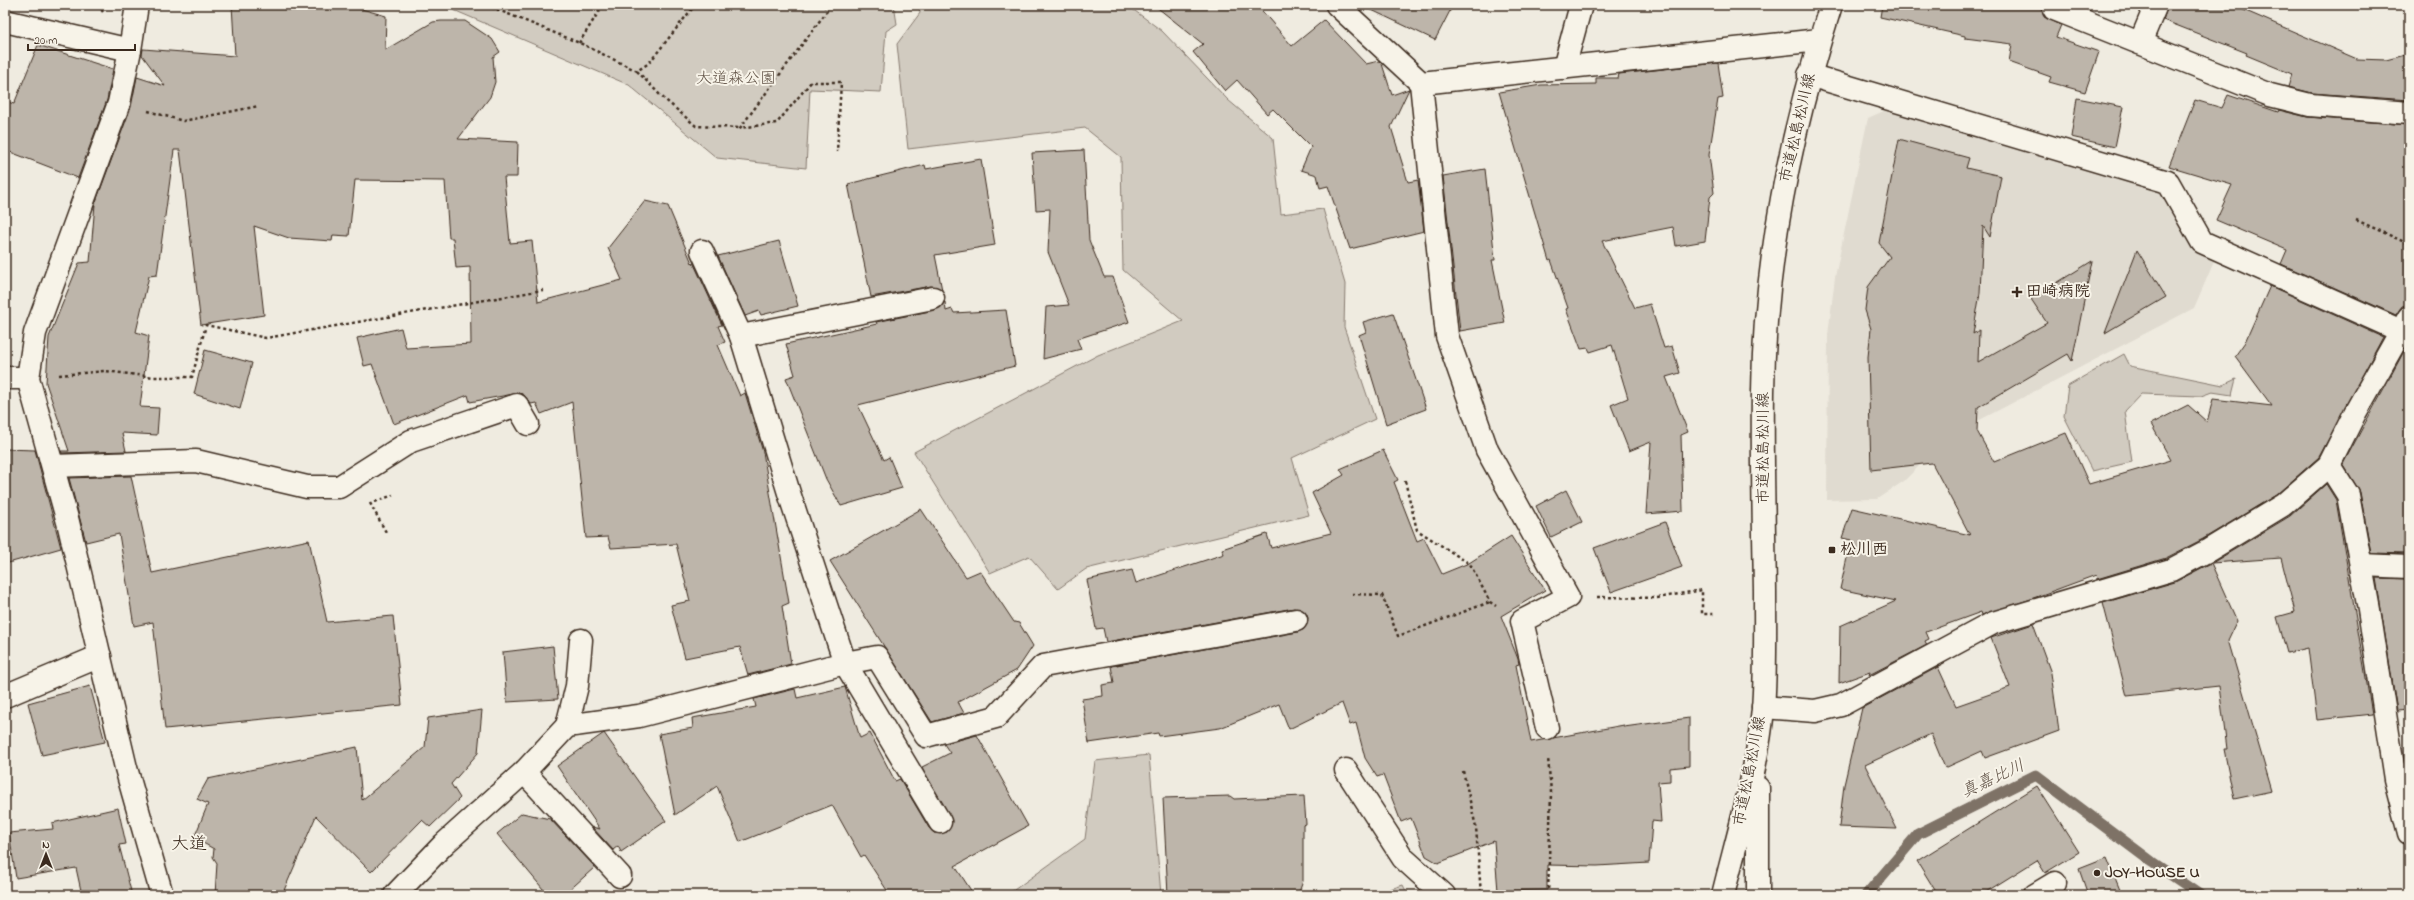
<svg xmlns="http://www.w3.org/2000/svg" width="2414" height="900" font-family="'Indie Flower','Klee One',sans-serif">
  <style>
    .built { fill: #e0dbd0 }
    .green { fill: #d1cbc0; stroke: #867a6f }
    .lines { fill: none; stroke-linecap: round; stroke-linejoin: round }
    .stream { stroke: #7e7266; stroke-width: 11 }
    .building { fill: #bdb5aa; stroke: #3b2a1e }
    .minor-casing { stroke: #3b2a1e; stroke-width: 25 }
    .path { stroke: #3b2a1e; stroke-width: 2.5; stroke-dasharray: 3 3; stroke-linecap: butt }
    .minor { stroke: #f7f3e8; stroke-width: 22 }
    .poi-dot { fill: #3b2a1e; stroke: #f7f3e8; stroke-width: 1.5 }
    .labels { text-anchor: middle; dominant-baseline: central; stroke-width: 4; stroke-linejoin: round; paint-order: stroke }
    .park-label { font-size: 16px; fill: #605246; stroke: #f7f3e8 }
    .street-label { font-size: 16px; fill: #3b2a1e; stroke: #f7f3e8 }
    .poi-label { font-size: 16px; font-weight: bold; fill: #3b2a1e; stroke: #f7f3e8; text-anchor: start }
    .water-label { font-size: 17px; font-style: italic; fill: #625448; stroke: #f7f3e8 }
    .quarter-label { font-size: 18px; fill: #3b2a1e; stroke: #f7f3e8 }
  </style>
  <rect width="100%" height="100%" fill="#efebe0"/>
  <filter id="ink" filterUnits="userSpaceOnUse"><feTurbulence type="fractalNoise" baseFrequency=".025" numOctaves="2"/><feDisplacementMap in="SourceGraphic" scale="8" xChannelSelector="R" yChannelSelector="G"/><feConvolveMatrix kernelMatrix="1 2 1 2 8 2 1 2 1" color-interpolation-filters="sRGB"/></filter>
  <g filter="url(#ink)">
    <!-- built -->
    <path class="built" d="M1886,110L2162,192L2216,257L2194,308L1949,436L1904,481L1877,499L1827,500L1828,335L1835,277L1868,118Z"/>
    <!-- green -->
    <g class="green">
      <path d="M442,5H894L897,24L886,31L881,92L810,89L806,168L717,158L629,85Z"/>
      <path d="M919,5H1127L1162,31L1228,100L1273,138L1281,214L1323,209L1345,284L1344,327L1375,419L1292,458L1309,515L1086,569L1058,589L1029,556L990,573L914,452L1098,355L1183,321L1123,270L1121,157L1085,128L908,149L897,44L920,13Z"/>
      <path d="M2124,354L2130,366L2223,385L2236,379L2232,395L2212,392L2201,396L2141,394L2125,411L2132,462L2092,471L2064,416L2068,386Z"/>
      <path d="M1149,755L1161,895H1007L1085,839L1095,761Z"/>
      <path d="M1403,885L1408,895H1371Z"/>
    </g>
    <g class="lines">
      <!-- stream -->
      <path class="stream" d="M1866,895L1918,834L2036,775L2152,862L2201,895"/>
    </g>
    <!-- building -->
    <g class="building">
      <path d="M232,5H348L386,16L385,50L433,22L441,21H465L492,39L500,52L493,57L495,82L490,97L458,139L518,142L517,177H504L510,243L532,241L538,302L622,280L608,248L645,201L668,206L692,263L693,262L722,325L718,326L725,342L718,345L740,396L745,393L763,452L789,603L782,606L791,664L748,675L740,647L685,658L671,605L690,601L676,544L611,548L608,537L586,538L572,402L541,414L536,403L531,404L524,395L519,393L470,402L468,395L394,424L372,364L364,366L357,338L401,328L406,348L471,344L470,267L456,268L453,238H449L445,181L355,180L349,236L333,235L332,241L289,238L254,226L264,315L201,325L180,150H174L157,275L149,276L136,332L149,336L140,407L159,408L157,435L122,433L126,451L62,453L61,451H69L46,383L49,337L79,263L90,262L95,204L131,107L137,77L165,86L142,55L143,49L235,56Z"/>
      <path d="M1154,5H1257L1292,46L1324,20L1366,64L1379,61L1382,64L1392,95L1409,89L1391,127L1408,182L1418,180L1424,231L1350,249L1328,186L1320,188L1317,175L1301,170L1311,147L1273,109L1267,114L1237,80L1225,91L1193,52L1203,44Z"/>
      <path d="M1361,5H1453L1435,40Z"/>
      <path d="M1882,5H2042L2044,17L2061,25L2056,37L2099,52L2085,92L2049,82L2051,77L2009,62L2012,44L1965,38V36L1880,17Z"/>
      <path d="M2168,5H2232L2357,59L2386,60L2409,54V100L2312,93L2288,87L2292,74L2246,55L2247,53L2163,20Z"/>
      <path d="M38,45L113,69L107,100L78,178L5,150V101L14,104Z"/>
      <path d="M1718,63L1723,98L1718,99L1709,155L1714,193L1710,197L1705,241L1676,246L1673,227L1602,241L1635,308L1650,304L1664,348L1672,346L1680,373L1666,377L1688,432L1681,435L1683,511L1646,514L1651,442L1629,451L1611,405L1628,398L1612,345L1590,352L1588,348L1581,349L1566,309L1568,308L1551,260L1549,261L1499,92L1541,85L1596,84V78H1618L1619,74Z"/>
      <path d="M2228,95L2278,112L2279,110L2307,117L2409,125V305L2402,306L2396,315L2281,264L2287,250L2216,220L2232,185L2169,166L2195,100L2222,108Z"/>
      <path d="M2077,98L2123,107L2115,147L2071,137Z"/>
      <path d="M1899,139L1969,158L1966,168L2001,176L1990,237L1983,226L1980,293L1973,334L1979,330L1978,362L2047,323L2031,299L2092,261L2072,361L2068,354L1978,407L1977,431L1994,462L2066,433L2089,484L2171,460L2151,424L2188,405L2207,422L2213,399L2272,406L2235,356L2245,342L2270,286L2383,337L2319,457L2276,495L2203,539L2166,558L2097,579L2096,575L2028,600L1982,615L1981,612L1926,632L1929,639L1925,641L1927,645L1869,675L1870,672L1839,683L1840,626L1896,601L1840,589L1851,540L1842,538L1852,508L1970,535L1932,463L1871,470L1868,357L1871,329L1865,310L1868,287L1890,257L1879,243Z"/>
      <path d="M1084,150L1089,240L1104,277H1113L1129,322L1077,339L1081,349L1043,359L1046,307L1069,305L1048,252L1050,209L1036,210L1032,153Z"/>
      <path d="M981,159L995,245L935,255L942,290L931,286L871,297L848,184L925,165L926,169Z"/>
      <path d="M1485,169L1495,260H1492L1505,323L1460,331L1443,176Z"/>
      <path d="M779,241L798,306L761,315L759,311L745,316L718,256Z"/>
      <path d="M2137,250L2166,297L2105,333Z"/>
      <path d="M945,302L946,311L952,309L954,313L1006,310L1015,366L858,405L884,460L889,457L902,488L841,506L826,479L786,378L795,375L786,344L877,324L876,322L935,310Z"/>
      <path d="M1393,313L1426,409L1386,424L1359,335L1366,332L1363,322Z"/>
      <path d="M2409,342V554L2371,553L2360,492L2343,464Z"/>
      <path d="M205,350L252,363L240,409L194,394Z"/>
      <path d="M5,449L35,450L61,548L5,564Z"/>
      <path d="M1383,450L1398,480L1394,482L1417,541L1424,538L1442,574L1469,563L1511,536L1545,590L1501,616L1518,659L1519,664L1516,665L1531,742L1624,725V727L1689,718V766L1670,768V781L1658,782L1661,822L1652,821L1649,863L1597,866L1547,865V890L1498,891L1494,841L1438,863L1426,856L1411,818L1401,822L1383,775L1377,777L1365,758L1356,723L1350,725L1342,703L1289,729L1279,704L1220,728L1159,736L1158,733L1089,743L1082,699L1103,696L1102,685L1114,683L1111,666L1298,632L1304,629L1308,618L1305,612L1294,608L1106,642L1103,628L1096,629L1087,580L1132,570L1136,583L1224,554L1222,549L1267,534L1271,548L1331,533L1312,493L1344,475L1340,469Z"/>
      <path d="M131,476L152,573L309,540L327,622L393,616L402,705L165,729L153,622L134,626L119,534L86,542L69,478Z"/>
      <path d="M2326,484L2336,500L2372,714L2317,720L2308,648L2287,653L2277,617L2295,612L2281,558L2212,563L2290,516Z"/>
      <path d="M1566,490L1582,522L1551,537L1536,506Z"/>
      <path d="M921,509L966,577L980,571L1014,622L1019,623L1033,646L1017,670L958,702L964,713L932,722L830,561Z"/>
      <path d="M1665,522L1682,567L1611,592L1594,548Z"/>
      <path d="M2211,563L2237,621L2228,640L2272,791L2234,799L2224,749H2227L2219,686L2127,696L2103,603L2175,582Z"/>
      <path d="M2376,578L2409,579V710L2397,711Z"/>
      <path d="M2033,624L2051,673L2059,731L1985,758L1982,751L1945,768L1931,734L1865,765L1897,829L1839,827L1844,785L1862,708L1938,667L1956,706L2010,687L1991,638Z"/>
      <path d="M553,646L558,699L507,702L503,652Z"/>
      <path d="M90,686L105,742L42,755L28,703Z"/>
      <path d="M845,687L860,738L870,733L895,781L900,779L929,828L934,833L947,832L952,821L922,767L950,753L944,744L977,735L1028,826L955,866L974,895H890L864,855L861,857L832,805L740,842L717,786L675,815L659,734L693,728L692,718L756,707L754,699L795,689L797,698Z"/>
      <path d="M482,710L478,753L451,784L460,798L430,827L422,820L371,872L316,816L282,895H215L217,863L213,857L214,849L194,838L208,804L197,799L208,779L357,747L362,800L425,747L428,718Z"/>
      <path d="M604,733L666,821L621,852L618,846L613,850L592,827L600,829L557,766Z"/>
      <path d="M2037,786L2079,852L2045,873L2037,860L1981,895H1938L1917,861Z"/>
      <path d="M1230,796L1234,799L1304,796L1306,824L1303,825V881L1298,895H1168L1163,798Z"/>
      <path d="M118,808L126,844L119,845L132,895H82L76,868L16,878L9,833L53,829L52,823Z"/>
      <path d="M522,813L550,819L595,867L564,895H548L497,834Z"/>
      <path d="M2107,858L2122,895H2088L2079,869Z"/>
    </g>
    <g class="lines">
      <!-- minor casing -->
      <g class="minor-casing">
        <g id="minor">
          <path d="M137,5L130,50L119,103L35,333L28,378L68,522L126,768L162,895"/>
          <path d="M1337,5L1421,83L1819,40"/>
          <path d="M2054,9L2270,95L2310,105L2409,113"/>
          <path d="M5,21L130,50"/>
          <path d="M2140,43L2156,5"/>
          <path d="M1564,68L1581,5"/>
          <path d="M1809,75L2168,182L2202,242L2401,331"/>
          <path d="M1421,83L1447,336L1487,450L1568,597L1522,621L1547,728"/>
          <path d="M741,336L933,298"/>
          <path d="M5,378H28"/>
          <path d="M2329,465L2348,495L2369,610L2395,779L2409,833"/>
          <path d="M53,466L196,461L307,487H339L411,441L517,405L528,424"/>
          <path d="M2361,565L2409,567"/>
          <path d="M5,696L100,656"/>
          <path d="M1763,707L1815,711L1841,705L1993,623L2171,570L2209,550L2283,505L2329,465L2355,413L2409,317"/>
          <path d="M567,726L577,686L581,640"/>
          <path d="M1346,770L1403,858L1444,895"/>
          <path d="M524,772L620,876"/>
          <path d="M1758,788V895"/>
          <path d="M940,822L845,663L877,657L926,736L996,717L1043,666L1296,620"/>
          <path d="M395,895L444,844L524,772L567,726L639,716L845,663L789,493L741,336L702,251"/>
          <path d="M1723,895C1738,834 1757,772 1763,709C1766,670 1765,631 1765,591C1764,525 1762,458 1763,392C1764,260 1791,130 1831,5"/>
          <path d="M2035,895L2055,883"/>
        </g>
      </g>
      <!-- path -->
      <g class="path">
        <path d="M98,5L103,12"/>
        <path d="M486,5L582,44L637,71L649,63L695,5"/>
        <path d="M824,5L827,11L740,128L777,123L811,82H841L837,152"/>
        <path d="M493,8L498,5"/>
        <path d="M579,43L603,5"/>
        <path d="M637,71L662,97L696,126L740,128"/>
        <path d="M148,111L183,121L259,106"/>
        <path d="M2356,220L2409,244"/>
        <path d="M59,375L105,371L154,377H192L206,325L266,338L543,290"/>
        <path d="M1405,481L1417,530L1470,564L1490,602L1496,606"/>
        <path d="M375,502L393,495"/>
        <path d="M370,503L387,534"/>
        <path d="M1352,594L1382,595L1398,636L1490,602"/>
        <path d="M1597,597L1657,598L1702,590V614H1714"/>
        <path d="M1463,771L1476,827L1481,895"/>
        <path d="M1548,895L1551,792L1548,758"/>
      </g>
      <!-- minor -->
      <use href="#minor" class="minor"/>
    </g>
  </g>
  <!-- markers -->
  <g class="poi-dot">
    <path d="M2015 286h4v4h4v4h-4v4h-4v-4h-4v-4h4z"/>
    <rect x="1828" y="546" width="8" height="8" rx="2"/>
    <circle cx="2097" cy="873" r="4"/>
  </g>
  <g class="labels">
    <!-- park labels -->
    <g class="park-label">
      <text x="736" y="79">大道森公園</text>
    </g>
    <!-- street labels -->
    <g class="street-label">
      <text transform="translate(1798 128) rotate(-77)">市道松島松川線</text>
      <text transform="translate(1764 448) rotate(-90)">市道松島松川線</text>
      <text transform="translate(1750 771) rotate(-79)">市道松島松川線</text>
    </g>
    <!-- poi labels -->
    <g class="poi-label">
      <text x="2026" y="292">田崎病院</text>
      <text x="1840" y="550">松川西</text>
      <text x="2105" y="873">JOY-HOUSE U</text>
    </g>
    <!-- water labels -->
    <g class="water-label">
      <text transform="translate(1993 779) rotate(-25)">真嘉比川</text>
    </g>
    <!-- quarter labels -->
    <g class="quarter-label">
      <text x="189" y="845">大道</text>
    </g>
  </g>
  <!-- margin -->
  <rect width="2414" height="900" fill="none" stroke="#f7f3e8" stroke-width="20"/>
  <rect x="10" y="10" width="2394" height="880" fill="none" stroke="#3b2a1e" stroke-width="1.5" filter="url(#ink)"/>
  <!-- north arrow -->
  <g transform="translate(46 854)" stroke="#f7f3e8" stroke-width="3" paint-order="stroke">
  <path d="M0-3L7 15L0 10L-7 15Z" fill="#3b2a1e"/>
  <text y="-6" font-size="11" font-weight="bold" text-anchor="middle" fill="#3b2a1e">N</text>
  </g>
  <!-- scale -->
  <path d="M28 44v6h107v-6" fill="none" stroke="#3b2a1e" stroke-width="2"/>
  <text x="34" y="44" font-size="12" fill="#3b2a1e" stroke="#f7f3e8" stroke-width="3" paint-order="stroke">20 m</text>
</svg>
